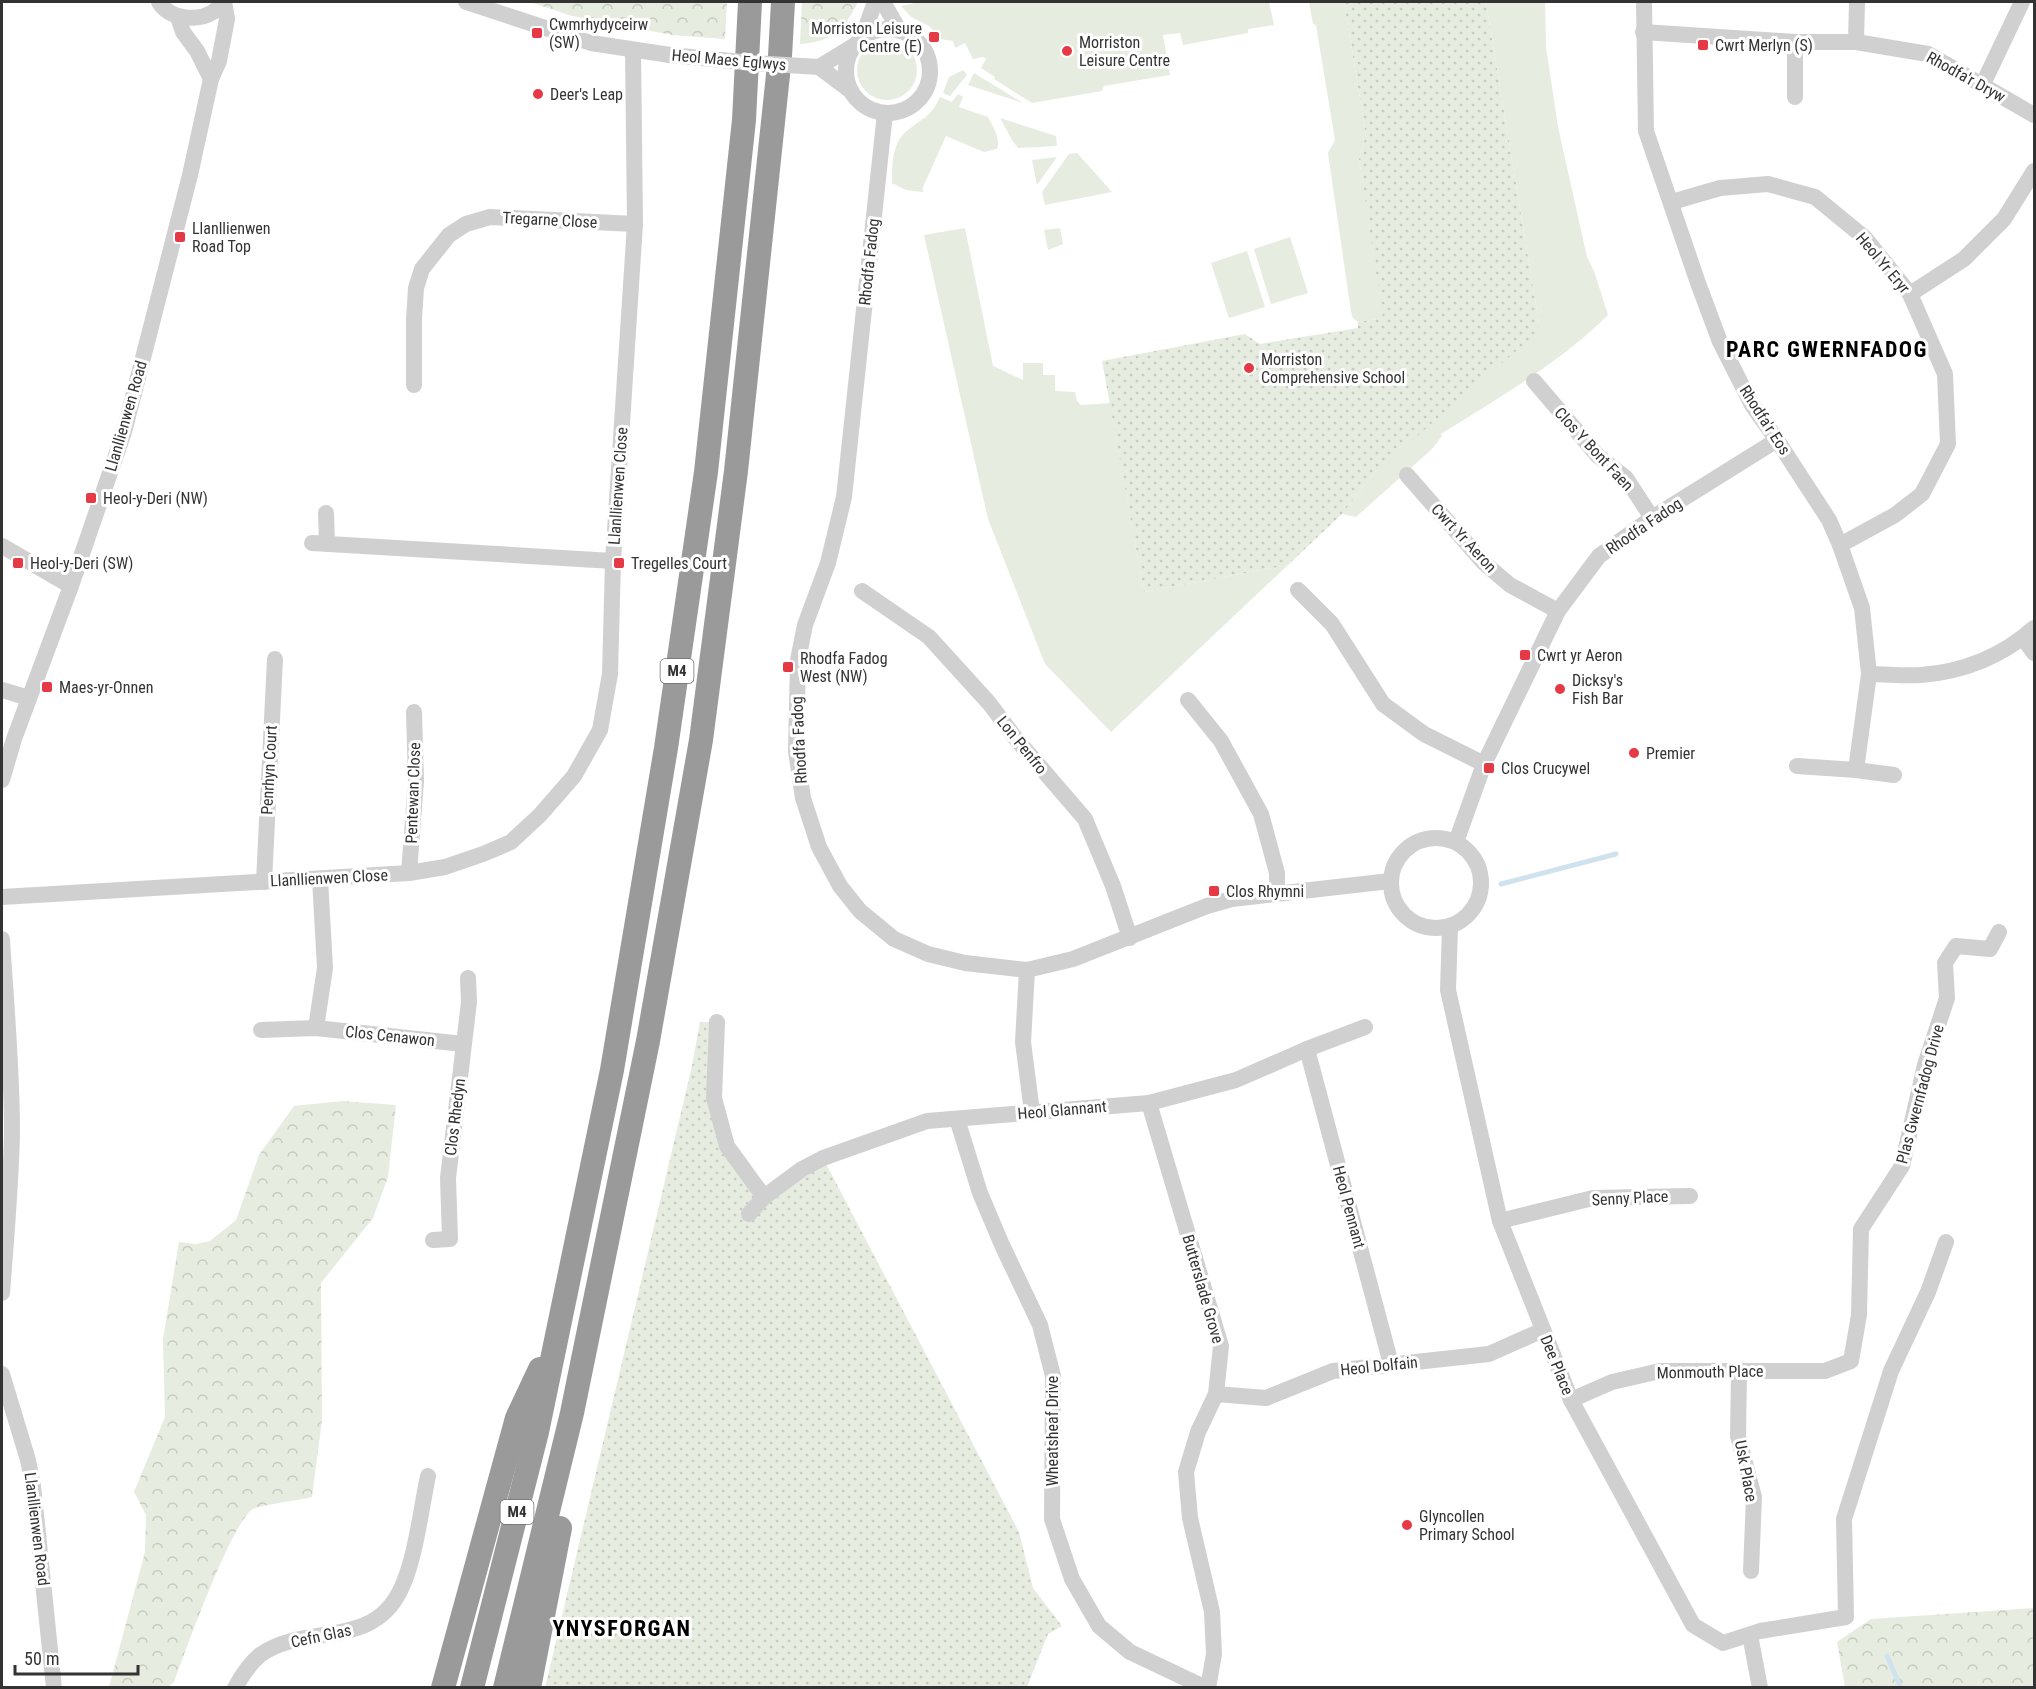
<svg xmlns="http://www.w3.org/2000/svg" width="2036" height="1689" font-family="'Roboto Condensed',sans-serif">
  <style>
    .green { fill: #e6ecdf }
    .forest { fill: url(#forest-crowns) }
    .park { fill: url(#park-dots) }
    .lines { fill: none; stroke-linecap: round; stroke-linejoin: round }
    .stream { stroke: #cfe2ee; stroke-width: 5 }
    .minor { stroke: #d0d0d0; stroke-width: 16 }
    .highway { stroke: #9a9a9a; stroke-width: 24 }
    .minor-bridge { stroke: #d0d0d0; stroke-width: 16 }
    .poi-dot { fill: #e63946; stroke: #fff; stroke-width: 2 }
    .labels { text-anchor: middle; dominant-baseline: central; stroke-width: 6; stroke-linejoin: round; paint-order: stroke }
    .shield { fill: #fff; stroke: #707070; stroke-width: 1.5 }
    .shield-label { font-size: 15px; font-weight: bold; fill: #333 }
    .poi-label { font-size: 16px; fill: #333; stroke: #fff; text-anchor: start }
    .street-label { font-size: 16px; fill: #333; stroke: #fff }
    .district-label { font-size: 22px; font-weight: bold; letter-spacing: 1.5px; fill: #000; stroke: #fff }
  </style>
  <defs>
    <pattern id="forest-crowns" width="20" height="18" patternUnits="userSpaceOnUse" patternTransform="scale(1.5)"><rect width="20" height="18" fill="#e6ecdf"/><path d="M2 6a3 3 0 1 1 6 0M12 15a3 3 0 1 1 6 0" fill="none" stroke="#c6cbc0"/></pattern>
    <pattern id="park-dots" width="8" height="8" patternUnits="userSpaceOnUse" patternTransform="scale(1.5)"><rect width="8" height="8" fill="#e6ecdf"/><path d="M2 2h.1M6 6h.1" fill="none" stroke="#c6cbc0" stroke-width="1.8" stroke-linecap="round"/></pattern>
  </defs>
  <rect width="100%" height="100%" fill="#fff"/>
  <!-- green -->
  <g class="green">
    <path d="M919,2H1269L1274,25L1248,29V33L1183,45L1180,33L1163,35L1170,75L1104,86L1102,91L1032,103L994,79L995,77L981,68L986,59L983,57L973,59L965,43L955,48L953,41L940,39L929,26L911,17L901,6Z"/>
    <path d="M1309,2H1344L1366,135L1359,159L1384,318L1358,322L1353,318L1351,312L1328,153L1335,140L1316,25L1313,24Z"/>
    <path d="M1486,2H1545L1546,47L1558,127L1587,257L1594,271L1608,315C1560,363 1499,397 1441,434L1442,436L1432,449L1356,517L1342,514L1375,472L1539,323Z"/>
    <circle cx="887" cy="70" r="30"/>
    <path d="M963,70L967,75L950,96L943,93L949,77Z"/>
    <path d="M974,73L1023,103L968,85Z"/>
    <path d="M958,94L963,97L959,107L988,117C993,127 1001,139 997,149L984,152L946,136L923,187V192L906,190L892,183C892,164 892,142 908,130C924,117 931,117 940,97L952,102Z"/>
    <path d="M1000,118L1056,136L1057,146L1018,148L1012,140Z"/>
    <path d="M1077,153L1112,192L1045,205L1042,192L1069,154Z"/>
    <path d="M1057,157L1037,185L1032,160Z"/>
    <path d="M965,228L993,366L1023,380V363H1043V375H1055V391L1075,392L1077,401L1081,405L1110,403L1144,592L1288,565L1111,732L1045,664L988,519L924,235Z"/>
    <path d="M1060,228L1063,244L1048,250L1044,230Z"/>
    <path d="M1290,237L1308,293L1271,304L1254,249Z"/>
    <path d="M1247,251L1265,307L1229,318L1211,263Z"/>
  </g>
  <!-- forest -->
  <g class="forest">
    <path d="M530,2H727L725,39L672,35L572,16Z"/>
    <path d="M802,2H858C844,30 832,42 800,44Z"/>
    <path d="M343,1101L396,1105L388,1177L373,1218L321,1283L322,1420L312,1497C301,1500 260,1505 253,1509C231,1522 185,1653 174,1682L168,1687H109L145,1552L146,1515L134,1492L165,1417L163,1339L179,1242L196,1244L210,1241L236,1220L259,1155L294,1106Z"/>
    <path d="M2034,1608V1687H1845L1837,1642L1871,1619Z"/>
  </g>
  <!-- park -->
  <g class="park">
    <path d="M1344,2H1486L1539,323L1536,334L1375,472L1342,514L1288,565L1144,592L1102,361L1245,334L1260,344L1358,328V322L1383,318L1359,159L1366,135Z"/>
    <path d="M700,1022H717L714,1098L727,1146L765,1196L823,1158L1019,1532L1033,1588L1062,1626L1048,1634L1027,1687L545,1688L692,1066Z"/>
  </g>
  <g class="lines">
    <!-- stream -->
    <g class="stream">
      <path d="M1501,884L1616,854"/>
      <path d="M1887,1656L1901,1688"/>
    </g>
    <!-- minor -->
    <g class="minor">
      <path d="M159,2C169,19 197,22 213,12C217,9 221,5 224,2"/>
      <path d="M466,2L591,43L670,55"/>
      <path d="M883,2L899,30"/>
      <path d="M1644,2L1646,131L1698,283L1720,342L1752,405L1777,440L1829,520L1840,545L1862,608L1869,674L1856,770"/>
      <path d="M178,17L183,32L197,51L211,79"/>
      <circle cx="888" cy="71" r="42"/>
      <path d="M1643,32L1795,42H1856L1928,54L2034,115"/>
      <path d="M862,38L875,2"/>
      <path d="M1856,42L1857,2"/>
      <path d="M1982,86L2022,2"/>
      <path d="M851,91L819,67L855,45"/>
      <path d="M1795,97V42"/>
      <path d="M885,113L844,497L828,563L805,625L798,660L796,751L803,798L819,847L840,886L860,911L894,939L928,954L965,963L1027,970L1073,959L1207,906L1232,899L1390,881"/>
      <path d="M1672,202L1720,188L1768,184L1815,197L1865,238L1910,294L1945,374L1948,444L1922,494L1895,515L1840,545"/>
      <path d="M1910,294L1964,259L2004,219L2034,171"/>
      <path d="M1534,381L1598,456L1626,478L1652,518"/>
      <path d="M414,385V319L416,288L422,269L449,235L466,224L490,217L635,224"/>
      <path d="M1407,475L1484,563L1510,585L1558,611"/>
      <path d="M326,513L327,544"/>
      <path d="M312,543L613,561"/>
      <path d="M2,546L71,586"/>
      <path d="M1298,590L1332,624L1383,704L1424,734L1484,764"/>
      <path d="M862,591L929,637L989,703L1017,740L1085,819L1113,886L1130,938"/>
      <path d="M2023,638L2034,653"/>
      <path d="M1869,674C1886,674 1904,676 1921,675C1963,672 2003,656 2034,628"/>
      <path d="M2,690L29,698"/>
      <path d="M1188,700L1221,741L1261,814L1277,873V893"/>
      <path d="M1797,766L1856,770L1894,775"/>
      <path d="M2,780L14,739L71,586L124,432L190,175L211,79L219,61L227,19L224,2"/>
      <circle cx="1436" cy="883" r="45"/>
      <path d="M1456,842L1484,764L1558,611L1599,556L1652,518L1777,440"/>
      <path d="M409,873L416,781L414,712"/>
      <path d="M264,882L275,659"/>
      <path d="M2,897L409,873L445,867L483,854L511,842L540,815L574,776L600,730L610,674L613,561L635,224L633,50"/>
      <path d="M1450,927L1448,990L1500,1221L1571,1400L1693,1625L1723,1643L1760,1631L1846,1617L1844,1519L1891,1371L1928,1292L1946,1242"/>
      <path d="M2,939C6,1003 12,1068 12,1132C11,1186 6,1239 2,1293"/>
      <path d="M1027,970L1023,1042L1032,1112"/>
      <path d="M717,1022L714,1098L727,1146L764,1197L802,1169L823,1158L927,1121L1149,1103L1236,1080L1307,1049L1365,1027"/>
      <path d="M316,1028L325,968L320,879"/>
      <path d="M261,1030L316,1028L463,1044"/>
      <path d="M1307,1049L1391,1364"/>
      <path d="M1149,1103L1221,1346L1216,1394L1198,1432L1186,1472L1190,1518L1212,1612L1214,1654L1208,1688"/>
      <path d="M957,1119L980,1193L1002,1245L1040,1325L1053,1376L1052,1519L1072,1579L1099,1626L1130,1652L1206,1688"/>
      <path d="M749,1214L764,1197"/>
      <path d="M1500,1221L1593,1198L1690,1196"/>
      <path d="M433,1240L450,1239L448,1178L469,1002L468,978"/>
      <path d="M1739,1371L1738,1436L1754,1497L1751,1571"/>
      <path d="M2,1374L28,1460L33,1486L54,1688"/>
      <path d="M1216,1394L1266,1398L1333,1371L1489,1354L1543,1330"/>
      <path d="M1571,1400L1612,1382L1660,1371H1825L1851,1361L1859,1315L1861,1229L1902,1166L1925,1065L1947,998L1945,963L1956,946L1990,949L1999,932"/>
      <path d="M1750,1635L1760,1688"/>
      <path d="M235,1688C242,1675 249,1664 260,1655C304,1623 371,1650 400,1591C415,1562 421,1509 428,1476"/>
    </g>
    <!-- highway -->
    <g class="highway">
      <path d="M443,1688L517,1418L540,1369"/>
      <path d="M472,1688L537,1432L612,1070L666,748L706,472L744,120L750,2"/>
      <path d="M505,1688L572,1413L648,1041L701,740L736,471L780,56L783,2"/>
      <path d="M529,1688L560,1528"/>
    </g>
    <!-- minor-bridge -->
    <path class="minor-bridge" d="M670,55L753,63L819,67"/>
  </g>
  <!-- markers -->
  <g class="poi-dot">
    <rect x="531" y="27" width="12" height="12" rx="3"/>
    <rect x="928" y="31" width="12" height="12" rx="3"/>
    <rect x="1697" y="39" width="12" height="12" rx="3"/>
    <circle cx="1067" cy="51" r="6"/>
    <circle cx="538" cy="94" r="6"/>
    <rect x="174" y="231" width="12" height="12" rx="3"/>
    <circle cx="1249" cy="368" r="6"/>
    <rect x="85" y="492" width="12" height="12" rx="3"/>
    <rect x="12" y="557" width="12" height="12" rx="3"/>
    <rect x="613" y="557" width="12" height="12" rx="3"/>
    <rect x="1519" y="649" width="12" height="12" rx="3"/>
    <rect x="782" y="661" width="12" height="12" rx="3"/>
    <rect x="41" y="681" width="12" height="12" rx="3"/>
    <circle cx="1560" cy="689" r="6"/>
    <circle cx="1634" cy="753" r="6"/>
    <rect x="1483" y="762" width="12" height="12" rx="3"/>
    <rect x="1208" y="885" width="12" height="12" rx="3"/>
    <circle cx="1407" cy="1525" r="6"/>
  </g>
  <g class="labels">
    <!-- shield labels -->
    <g class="shield">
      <rect x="660.5" y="659" width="33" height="24" rx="4.5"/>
      <rect x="500.5" y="1500" width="33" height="24" rx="4.5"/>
    </g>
    <g class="shield-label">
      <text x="677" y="671">M4</text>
      <text x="517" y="1512">M4</text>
    </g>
    <!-- poi labels -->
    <g class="poi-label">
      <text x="549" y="24">Cwmrhydyceirw<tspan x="549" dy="18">(SW)</tspan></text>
      <text x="922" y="28" text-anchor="end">Morriston Leisure<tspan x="922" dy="18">Centre (E)</tspan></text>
      <text x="1079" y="42">Morriston<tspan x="1079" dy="18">Leisure Centre</tspan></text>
      <text x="1715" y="45">Cwrt Merlyn (S)</text>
      <text x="550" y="94">Deer's Leap</text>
      <text x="192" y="228">Llanllienwen<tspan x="192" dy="18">Road Top</tspan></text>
      <text x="1261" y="359">Morriston<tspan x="1261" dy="18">Comprehensive School</tspan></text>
      <text x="103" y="498">Heol-y-Deri (NW)</text>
      <text x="30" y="563">Heol-y-Deri (SW)</text>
      <text x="631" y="563">Tregelles Court</text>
      <text x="1537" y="655">Cwrt yr Aeron</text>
      <text x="800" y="658">Rhodfa Fadog<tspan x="800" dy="18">West (NW)</tspan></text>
      <text x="1572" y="680">Dicksy's<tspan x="1572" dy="18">Fish Bar</tspan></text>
      <text x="59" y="687">Maes-yr-Onnen</text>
      <text x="1646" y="753">Premier</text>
      <text x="1501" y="768">Clos Crucywel</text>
      <text x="1226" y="891">Clos Rhymni</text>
      <text x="1419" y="1516">Glyncollen<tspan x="1419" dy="18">Primary School</tspan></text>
    </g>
    <!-- street labels -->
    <g class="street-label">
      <text transform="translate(729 60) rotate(5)">Heol Maes Eglwys</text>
      <text transform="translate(1966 77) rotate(29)">Rhodfa'r Dryw</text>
      <text transform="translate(550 220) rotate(3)">Tregarne Close</text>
      <text transform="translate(869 262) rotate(-84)">Rhodfa Fadog</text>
      <text transform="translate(1883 263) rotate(50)">Heol Yr Eryr</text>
      <text transform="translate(126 416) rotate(-74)">Llanllienwen Road</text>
      <text transform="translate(1765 420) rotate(57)">Rhodfa'r Eos</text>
      <text transform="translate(1594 449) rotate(47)">Clos Y Bont Faen</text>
      <text transform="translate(618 486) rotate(-86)">Llanllienwen Close</text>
      <text transform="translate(1644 526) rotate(-34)">Rhodfa Fadog</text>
      <text transform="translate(1464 538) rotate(47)">Cwrt Yr Aeron</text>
      <text transform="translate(799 740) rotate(-93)">Rhodfa Fadog</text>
      <text transform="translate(1022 745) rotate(51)">Lon Penfro</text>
      <text transform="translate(269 770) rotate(-87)">Penrhyn Court</text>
      <text transform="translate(413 793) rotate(-88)">Pentewan Close</text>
      <text transform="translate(329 878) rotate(-3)">Llanllienwen Close</text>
      <text transform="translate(390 1036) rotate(6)">Clos Cenawon</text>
      <text transform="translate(1920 1094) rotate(-75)">Plas Gwernfadog Drive</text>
      <text transform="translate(1062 1110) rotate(-5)">Heol Glannant</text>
      <text transform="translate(455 1117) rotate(-83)">Clos Rhedyn</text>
      <text transform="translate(1630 1198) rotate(-3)">Senny Place</text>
      <text transform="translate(1349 1207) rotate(75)">Heol Pennant</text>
      <text transform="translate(1203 1289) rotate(74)">Butterslade Grove</text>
      <text transform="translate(1557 1365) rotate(68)">Dee Place</text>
      <text transform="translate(1379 1366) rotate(-6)">Heol Dolfain</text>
      <text transform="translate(1710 1372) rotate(-1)">Monmouth Place</text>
      <text transform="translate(1052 1431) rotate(-90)">Wheatsheaf Drive</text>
      <text transform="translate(1746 1471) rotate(79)">Usk Place</text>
      <text transform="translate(37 1529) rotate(83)">Llanllienwen Road</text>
      <text transform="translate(321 1636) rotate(-12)">Cefn Glas</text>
    </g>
    <!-- district labels -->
    <g class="district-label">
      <text x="1827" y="349">PARC GWERNFADOG</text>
      <text x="622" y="1628">YNYSFORGAN</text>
    </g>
  </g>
  <!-- border -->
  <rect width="2036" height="1689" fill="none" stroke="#333333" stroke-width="6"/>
  <!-- scale -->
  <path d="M15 1665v9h123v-9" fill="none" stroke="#333333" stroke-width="3"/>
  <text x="24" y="1665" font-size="18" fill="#333333" stroke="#ffffff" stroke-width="4.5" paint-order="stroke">50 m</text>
</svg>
